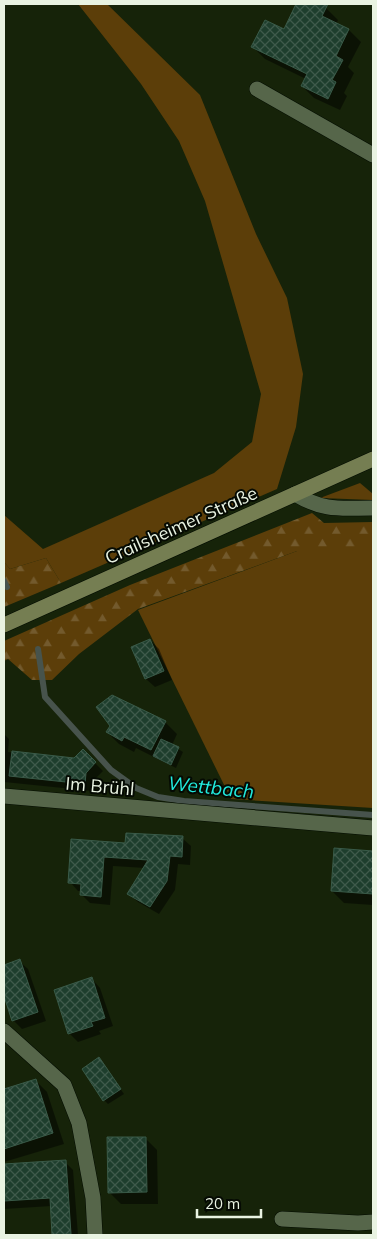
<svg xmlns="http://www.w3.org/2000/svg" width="377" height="1239" font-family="Mulish,sans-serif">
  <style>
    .green { fill: #5c3e09 }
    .forest { fill: url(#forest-firs) }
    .shadow { fill: #0007 }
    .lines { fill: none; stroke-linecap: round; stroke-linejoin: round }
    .stream { stroke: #47534c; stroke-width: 6 }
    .building { fill: url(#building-cross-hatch); stroke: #395a48 }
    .street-casing { stroke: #030c00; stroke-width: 16 }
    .secondary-casing { stroke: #030c00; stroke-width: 16 }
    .street { stroke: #56664a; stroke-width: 15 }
    .secondary { stroke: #757e52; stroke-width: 15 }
    .labels { text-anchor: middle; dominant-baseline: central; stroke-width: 4; stroke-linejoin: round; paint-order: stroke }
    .street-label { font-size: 18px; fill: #e9f3e2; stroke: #050a03 }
    .water-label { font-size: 19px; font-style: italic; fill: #21ebde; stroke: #050a03 }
  </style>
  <defs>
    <pattern id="forest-firs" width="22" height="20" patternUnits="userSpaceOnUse" patternTransform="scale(1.25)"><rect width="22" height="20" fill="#5c3e09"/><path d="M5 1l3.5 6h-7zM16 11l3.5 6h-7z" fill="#735a2d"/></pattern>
    <pattern id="building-cross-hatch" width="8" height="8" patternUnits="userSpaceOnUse" patternTransform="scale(1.25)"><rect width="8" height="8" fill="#1e3e2d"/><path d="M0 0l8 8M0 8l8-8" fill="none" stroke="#3f5a4b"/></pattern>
  </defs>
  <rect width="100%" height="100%" fill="#162309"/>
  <!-- green -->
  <g class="green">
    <path d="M78,4H107L200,95L256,234L287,298L303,374L296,427L277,489L61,583L46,558L10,569L4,562V515L43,549L214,473L252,442L261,394L205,201L179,141L141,84Z"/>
    <path d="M360,483L373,494V500L320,498Z"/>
    <path d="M297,551H373V808L231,799L138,610Z"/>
  </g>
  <!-- forest -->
  <g class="forest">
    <path d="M312,513L324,523L373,522V551H297L138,609L79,654L52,680H32L8,659L4,661V641L130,585Z"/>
    <path d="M46,558L61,583L4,607V562L10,569Z"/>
  </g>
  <!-- shadow -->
  <g class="shadow">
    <path d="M298,4H318L326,8L338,20L336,24L349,30L361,42L348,67L354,73L344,93L347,96L340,110L314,98L302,86L306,79L265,59L253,47L284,31Z"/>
    <path d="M150,640L159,649L172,680L155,687L146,679L132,648Z"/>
    <path d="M165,722L177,734L172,745L183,752L176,768L136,748L134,752L119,744L107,732L112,726Z"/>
    <path d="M4,734L9,739L8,752L74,759L83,751L103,771L93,781L92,791L4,782Z"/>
    <path d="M182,838L191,846L190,865L178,864L175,890L159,914L138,902L129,894L145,868L113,866L110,905L90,903L81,894L82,891H78L70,882L73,840L126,844Z"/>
    <path d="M335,849L373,852V905L344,903L332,891Z"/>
    <path d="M19,961L28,969L46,1021L22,1029L13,1020L4,992V966Z"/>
    <path d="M92,979L100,988L113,1026L99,1031L101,1034L78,1042L69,1033Z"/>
    <path d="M99,1059L124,1094L108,1104L104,1100Z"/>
    <path d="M35,1080L47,1092L64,1144L4,1162V1090Z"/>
    <path d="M145,1138L157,1150L158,1204H121L109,1192Z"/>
    <path d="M65,1162L73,1170L78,1235L54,1234L52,1206L4,1209V1166Z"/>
  </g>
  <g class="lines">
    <!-- stream -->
    <g class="stream">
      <path d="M4,581L7,587"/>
      <path d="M38,649L45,697L111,770L136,788L158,797L184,801L373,815"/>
    </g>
  </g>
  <!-- building -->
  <g class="building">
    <path d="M296,4H328L322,16L349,29L336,56L343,60L332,80L336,82L328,99L301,86L307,74L251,47L265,20L284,29Z"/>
    <path d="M150,639L164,671L145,679L131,647Z"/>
    <path d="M112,695L166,721L151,750L124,737L122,741L106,732L110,726L96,707Z"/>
    <path d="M161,739L179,747L171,765L153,756Z"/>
    <path d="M83,749L96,762L86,773L85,784L9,776L12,751L74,758Z"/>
    <path d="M126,833L183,836L182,857L170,856L167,881L150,907L127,894L148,860L104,857L101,897L80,895L81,884L68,883L71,839L125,843Z"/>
    <path d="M334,848L373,851V894L331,891Z"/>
    <path d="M20,959L38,1012L12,1021L4,996V965Z"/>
    <path d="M92,977L105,1018L91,1022L93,1026L68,1034L54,990Z"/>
    <path d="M99,1057L121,1089L103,1101L82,1069Z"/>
    <path d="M36,1079L53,1133L4,1149V1089Z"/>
    <path d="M107,1137H146L147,1192L108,1193Z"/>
    <path d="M66,1160L71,1234L52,1235L50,1198L4,1201V1164Z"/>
  </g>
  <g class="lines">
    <!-- street casing -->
    <g class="street-casing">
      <g id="street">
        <path d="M257,89L373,155"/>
        <path d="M295,494C325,512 341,508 373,508"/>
        <path d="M4,796L373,828"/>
        <path d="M4,1031L64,1085L79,1123L93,1198L95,1235"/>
        <path d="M282,1219L358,1223L373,1222"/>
      </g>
    </g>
    <!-- secondary casing -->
    <g class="secondary-casing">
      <path id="secondary" d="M4,625L373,459"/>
    </g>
    <!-- street -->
    <use href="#street" class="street"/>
    <!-- secondary -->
    <use href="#secondary" class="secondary"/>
  </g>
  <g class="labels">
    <!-- street labels -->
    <g class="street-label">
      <text transform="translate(181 525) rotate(-24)">Crailsheimer Straße</text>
      <text transform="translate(100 786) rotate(5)">Im Brühl</text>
    </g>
    <!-- water labels -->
    <g class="water-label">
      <text transform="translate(211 787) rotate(6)">Wettbach</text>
    </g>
  </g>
  <!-- border -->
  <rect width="377" height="1239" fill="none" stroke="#e9f3e2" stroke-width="10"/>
  <!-- scale -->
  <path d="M197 1209v8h64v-8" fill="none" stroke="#e9f3e2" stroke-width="2.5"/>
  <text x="205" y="1209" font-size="15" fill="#e9f3e2" stroke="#050a03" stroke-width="4" paint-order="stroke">20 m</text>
</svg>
